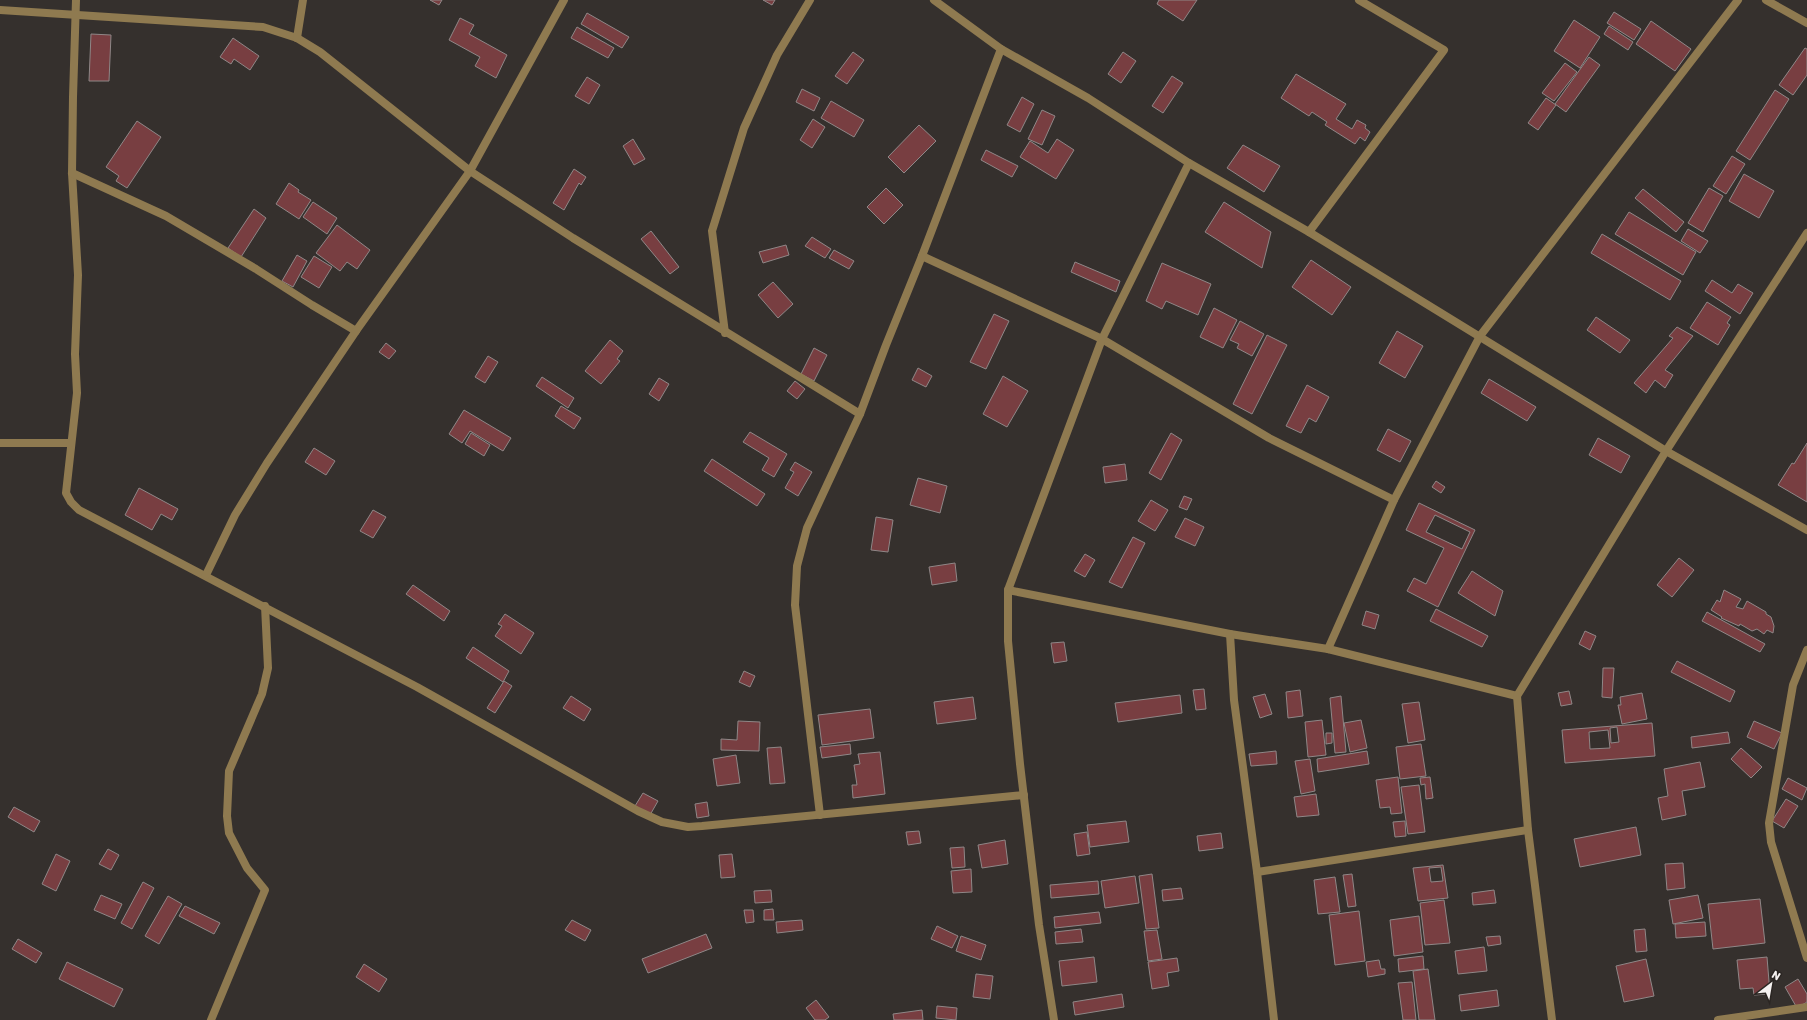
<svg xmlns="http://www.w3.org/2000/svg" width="1807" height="1020" font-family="Rubik,sans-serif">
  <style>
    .building { fill: #783e41; stroke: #8f8787; fill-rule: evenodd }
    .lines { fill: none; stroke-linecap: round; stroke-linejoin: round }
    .street { stroke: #8f7a50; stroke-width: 8 }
  </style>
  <rect width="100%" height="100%" fill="#35302d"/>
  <!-- building -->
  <g class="building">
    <path d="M430,0H442L439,5Z"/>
    <path d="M763,0H775L772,5Z"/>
    <path d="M1159,0H1197L1183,21L1157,4Z"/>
    <path d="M1614,12L1641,29L1634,40L1607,23Z"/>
    <path d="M587,13L629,37L622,48L581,24Z"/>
    <path d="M460,18L474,25L469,34L507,55L496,78L475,66L480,57L449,40Z"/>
    <path d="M1574,20L1600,37L1580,68L1554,51Z"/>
    <path d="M1651,21L1691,49L1675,71L1636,44Z"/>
    <path d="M1609,26L1633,42L1628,50L1604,34Z"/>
    <path d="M577,27L614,48L608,58L571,38Z"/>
    <path d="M91,34L111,35L109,81H89Z"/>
    <path d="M233,38L259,56L250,70L234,59L231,64L220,57Z"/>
    <path d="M1805,48L1807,49V75L1793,95L1779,85Z"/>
    <path d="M853,52L864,60L847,84L835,76Z"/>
    <path d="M1123,52L1136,61L1121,83L1108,74Z"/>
    <path d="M1589,57L1600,65L1566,112L1555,104Z"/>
    <path d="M1565,63L1577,72L1554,101L1542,93Z"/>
    <path d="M1296,74L1346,104L1336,119L1352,129L1357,120L1366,125L1365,128L1370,132L1365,141L1360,137L1355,144L1325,125L1327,122L1312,112L1309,116L1281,98Z"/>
    <path d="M1172,76L1183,83L1163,113L1152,106Z"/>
    <path d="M587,77L600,85L589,104L575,96Z"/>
    <path d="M802,89L820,98L814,111L796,102Z"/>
    <path d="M1775,90L1789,99L1750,160L1736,151Z"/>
    <path d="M1022,97L1034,104L1020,132L1007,125Z"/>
    <path d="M1546,98L1556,105L1538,130L1528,123Z"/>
    <path d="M831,101L864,120L854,137L821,118Z"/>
    <path d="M1042,110L1055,116L1042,145L1028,139Z"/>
    <path d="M813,119L825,127L812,148L800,140Z"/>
    <path d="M137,121L161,137L127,188L116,181L119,176L106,167Z"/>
    <path d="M919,125L936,141L904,173L888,157Z"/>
    <path d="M633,139L645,159L634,165L623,146Z"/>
    <path d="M1057,139L1074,150L1056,179L1020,157L1030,141L1048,153Z"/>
    <path d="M1243,145L1280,166L1264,192L1227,168Z"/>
    <path d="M986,150L1018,166L1012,177L981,160Z"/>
    <path d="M1732,156L1745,164L1726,194L1713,186Z"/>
    <path d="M574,169L586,177L581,185L579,183L564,210L553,203Z"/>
    <path d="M1744,174L1774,191L1759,218L1729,201Z"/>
    <path d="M289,183L299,190L298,192L311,200L299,219L276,204Z"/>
    <path d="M886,188L903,205L884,224L867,207Z"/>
    <path d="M1709,188L1723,196L1703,232L1688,223Z"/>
    <path d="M1643,189L1684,222L1676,232L1635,198Z"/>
    <path d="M313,202L337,218L327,234L303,217Z"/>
    <path d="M1224,202L1271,232L1262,268L1205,232Z"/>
    <path d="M254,209L266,218L241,257L228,248Z"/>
    <path d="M1629,212L1696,252L1683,275L1615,234Z"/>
    <path d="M337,225L370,250L357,269L347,262L340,271L316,253Z"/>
    <path d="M1688,229L1708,241L1700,253L1681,241Z"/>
    <path d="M651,231L679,267L670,274L641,239Z"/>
    <path d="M1602,234L1681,281L1670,300L1591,253Z"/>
    <path d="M812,237L831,249L825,258L805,246Z"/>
    <path d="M786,245L789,255L763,263L759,252Z"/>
    <path d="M834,250L854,261L849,269L829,258Z"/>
    <path d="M297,255L307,261L293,287L282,281Z"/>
    <path d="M314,256L332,267L319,288L301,277Z"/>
    <path d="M1311,260L1351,287L1332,315L1292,287Z"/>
    <path d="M1075,262L1120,281L1116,292L1071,272Z"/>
    <path d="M1162,263L1211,284L1198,315L1166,301L1162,309L1146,301Z"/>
    <path d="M1712,280L1732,293L1738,284L1753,293L1740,314L1705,291Z"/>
    <path d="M773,282L793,304L778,318L758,295Z"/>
    <path d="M1707,302L1731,317L1727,323L1730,325L1718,345L1690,328Z"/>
    <path d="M1214,308L1237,320L1223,348L1200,337Z"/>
    <path d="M994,314L1009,321L986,369L970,362Z"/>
    <path d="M1596,317L1630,340L1620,353L1587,330Z"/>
    <path d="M1240,321L1264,334L1252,356L1237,348L1239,344L1230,340Z"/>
    <path d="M1677,327L1693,336L1665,370L1673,375L1665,388L1655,380L1646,393L1634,383L1673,338L1669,336Z"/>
    <path d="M1397,331L1423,346L1405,378L1379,363Z"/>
    <path d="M1267,335L1287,345L1252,414L1233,404Z"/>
    <path d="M610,340L623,351L617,359L620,361L601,384L585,371Z"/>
    <path d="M386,343L396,351L389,359L379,352Z"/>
    <path d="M814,348L827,355L814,381L801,374Z"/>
    <path d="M488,356L498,362L485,383L475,377Z"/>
    <path d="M918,368L932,376L926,387L912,380Z"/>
    <path d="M1003,376L1028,391L1007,427L983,414Z"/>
    <path d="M542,377L574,398L568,408L536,386Z"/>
    <path d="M659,378L669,384L659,401L649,394Z"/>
    <path d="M1489,379L1536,407L1527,421L1481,393Z"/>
    <path d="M795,381L805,389L797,399L787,391Z"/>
    <path d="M1307,385L1329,397L1316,422L1309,418L1301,433L1286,426Z"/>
    <path d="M561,406L581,418L574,429L555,416Z"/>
    <path d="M464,410L511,438L503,451L470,431L462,443L449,434Z"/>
    <path d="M1388,429L1411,441L1400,462L1377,450Z"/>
    <path d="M750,432L787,454L774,477L762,470L769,458L743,442Z"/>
    <path d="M471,433L490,445L484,456L465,444Z"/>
    <path d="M1171,433L1182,440L1161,480L1149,473Z"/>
    <path d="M1598,438L1630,456L1621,473L1589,455Z"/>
    <path d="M1807,443V502L1778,485L1792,463L1794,464Z"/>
    <path d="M314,448L335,461L326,475L305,462Z"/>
    <path d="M712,459L765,494L757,506L704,471Z"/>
    <path d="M795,462L812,472L798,496L785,488L794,472L790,470Z"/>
    <path d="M1125,464L1127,480L1105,483L1103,467Z"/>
    <path d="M918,478L947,486L940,513L910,505Z"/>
    <path d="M1436,481L1445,487L1441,493L1432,487Z"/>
    <path d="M139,488L178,509L172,520L161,514L152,530L125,515Z"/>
    <path d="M1184,496L1192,499L1187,510L1179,507Z"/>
    <path d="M1151,500L1168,510L1155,531L1138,521Z"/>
    <path d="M1419,503L1475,530L1438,607L1407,591L1414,578L1426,584L1444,548L1406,530ZM1435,515L1470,532L1462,549L1426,532Z"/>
    <path d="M373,510L386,517L373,538L360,531Z"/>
    <path d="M876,517L893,520L888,552L871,550Z"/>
    <path d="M1185,518L1204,527L1195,546L1175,537Z"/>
    <path d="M1133,537L1145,543L1122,588L1109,582Z"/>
    <path d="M1085,554L1095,560L1085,577L1074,571Z"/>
    <path d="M1679,558L1694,570L1672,597L1657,585Z"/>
    <path d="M955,563L957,581L932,585L929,567Z"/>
    <path d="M1472,571L1503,591L1495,616L1458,593Z"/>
    <path d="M413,585L450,611L444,621L406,594Z"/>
    <path d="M1724,590L1741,599L1736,607L1743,609L1747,601L1766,612V614L1771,617L1774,626L1773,633L1767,630L1764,634L1757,629L1752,631L1740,624L1739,626L1721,618L1722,617L1711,610L1717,600L1720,602Z"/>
    <path d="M1436,609L1488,636L1482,647L1430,621Z"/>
    <path d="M1366,611L1379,615L1375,629L1362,625Z"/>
    <path d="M1707,612L1765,644L1760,652L1702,621Z"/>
    <path d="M505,614L534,633L521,654L495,636L502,626L498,624Z"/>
    <path d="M1585,631L1596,636L1590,650L1579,644Z"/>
    <path d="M1064,642L1067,661L1054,663L1051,643Z"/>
    <path d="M473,647L509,671L503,682L466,658Z"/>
    <path d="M1677,661L1735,691L1730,702L1671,672Z"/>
    <path d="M1603,668H1614L1612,698L1602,697Z"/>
    <path d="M744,671L755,676L750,687L739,682Z"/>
    <path d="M504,681L512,686L495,713L487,708Z"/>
    <path d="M1204,689L1206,709L1196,710L1193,690Z"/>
    <path d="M1300,690L1303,716L1288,718L1286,692Z"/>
    <path d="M1569,691L1572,704L1561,706L1558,693Z"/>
    <path d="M1642,693L1647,719L1622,724L1618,705H1621L1620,697Z"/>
    <path d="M1265,694L1272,714L1260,718L1253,697Z"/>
    <path d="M1180,695L1182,713L1118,722L1115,703Z"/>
    <path d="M571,696L591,709L584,721L563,708Z"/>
    <path d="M1341,696L1346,752L1335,753L1330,698Z"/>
    <path d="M973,697L976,719L937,724L934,702Z"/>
    <path d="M1419,702L1425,740L1408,743L1402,704Z"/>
    <path d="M870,709L874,738L822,745L818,715Z"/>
    <path d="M1322,720L1326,755L1308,757L1305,722Z"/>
    <path d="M1361,720L1367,748L1350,752L1344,723Z"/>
    <path d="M738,721L760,722L759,751L721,750V739L737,740Z"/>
    <path d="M1754,721L1782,733L1774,749L1747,737Z"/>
    <path d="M1652,723L1655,756L1565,763L1562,730ZM1617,727L1619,742L1611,743L1610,728ZM1608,730L1610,748L1590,749L1589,732Z"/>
    <path d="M1728,732L1730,743L1692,748L1691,737Z"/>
    <path d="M1326,733H1332V743L1326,744Z"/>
    <path d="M850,744L851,754L822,758L820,747Z"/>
    <path d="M1421,744L1426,776L1400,779L1396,747Z"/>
    <path d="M781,747L785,783L770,784L767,748Z"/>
    <path d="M1741,748L1762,767L1751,778L1731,759Z"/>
    <path d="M1276,751L1277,764L1251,766L1249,754Z"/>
    <path d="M1367,751L1369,764L1318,772L1317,759Z"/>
    <path d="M880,752L885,794L853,798L852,785H857L854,765L860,764L858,754Z"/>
    <path d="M736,755L740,783L717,786L713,759Z"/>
    <path d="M1310,759L1315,791L1301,794L1295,761Z"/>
    <path d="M1700,762L1705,787L1682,791L1686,815L1662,820L1658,798L1668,796L1664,769Z"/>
    <path d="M1398,777L1402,813L1391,814L1390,807L1380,808L1376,780Z"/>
    <path d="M1430,777L1433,798L1426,799L1425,784L1421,785L1420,778Z"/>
    <path d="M1788,778L1807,788L1802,800L1782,789Z"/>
    <path d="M1419,785L1425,832L1408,834L1401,787Z"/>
    <path d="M643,793L658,801L650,815L635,806Z"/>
    <path d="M1316,794L1319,815L1297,817L1294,797Z"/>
    <path d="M1786,799L1798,806L1784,828L1772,821Z"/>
    <path d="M707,802L709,816L697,818L695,804Z"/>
    <path d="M14,807L40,821L34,832L8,817Z"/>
    <path d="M1126,821L1129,842L1090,847L1087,825Z"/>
    <path d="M1405,821L1406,836L1395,837L1393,822Z"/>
    <path d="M1636,827L1641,855L1580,867L1574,839Z"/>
    <path d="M919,831L921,843L908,845L906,832Z"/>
    <path d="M1087,832L1090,854L1077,856L1074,834Z"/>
    <path d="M1221,833L1223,848L1199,851L1197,836Z"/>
    <path d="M1005,840L1008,864L982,868L978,845Z"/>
    <path d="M964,847L965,867L952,868L950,848Z"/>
    <path d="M108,849L119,855L111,870L99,864Z"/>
    <path d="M56,854L70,861L56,891L42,884Z"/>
    <path d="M732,854L735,877L721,878L719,855Z"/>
    <path d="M1683,863L1685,888L1667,890L1665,864Z"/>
    <path d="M1443,865L1448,898L1418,901L1413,868ZM1441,867L1443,881L1431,882L1429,868Z"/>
    <path d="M971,869L972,892L953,893L951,871Z"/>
    <path d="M1152,874L1159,928L1146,929L1139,876Z"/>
    <path d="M1352,874L1356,906L1348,907L1343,875Z"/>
    <path d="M1135,876L1139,903L1105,908L1101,881Z"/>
    <path d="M1335,877L1340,912L1318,914L1314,880Z"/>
    <path d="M1098,881L1099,894L1051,898L1050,885Z"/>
    <path d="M143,882L154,888L132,929L121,923Z"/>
    <path d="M1181,888L1183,899L1163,901L1162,890Z"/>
    <path d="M771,890L772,902L755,903L754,891Z"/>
    <path d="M1494,890L1496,903L1473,905L1472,893Z"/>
    <path d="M101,895L122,904L115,919L94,910Z"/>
    <path d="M1698,895L1703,918L1673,924L1669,900Z"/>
    <path d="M168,896L182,904L159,944L145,936Z"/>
    <path d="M1760,899L1765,943L1713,949L1708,904Z"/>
    <path d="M1444,900L1450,943L1425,945L1420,903Z"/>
    <path d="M185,906L220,923L214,934L179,916Z"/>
    <path d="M773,909L774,920H764V910Z"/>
    <path d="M744,910H753L754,922L746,923Z"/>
    <path d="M1359,911L1365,961L1335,965L1329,915Z"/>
    <path d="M1099,912L1101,923L1055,928L1054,917Z"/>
    <path d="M1419,916L1423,952L1394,956L1390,920Z"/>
    <path d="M572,920L591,930L585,941L565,930Z"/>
    <path d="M802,920L803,930L777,933L776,922Z"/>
    <path d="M1705,922L1706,936L1676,938L1675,924Z"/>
    <path d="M937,926L958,936L952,948L931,939Z"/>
    <path d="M1081,929L1083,942L1056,944L1055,932Z"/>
    <path d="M1645,929L1647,951L1636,952L1634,930Z"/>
    <path d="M1157,930L1162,959L1148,961L1144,931Z"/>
    <path d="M706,934L712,948L648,973L642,959Z"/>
    <path d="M961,936L986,945L981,960L956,951Z"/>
    <path d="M1500,936L1501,944L1488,946L1486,937Z"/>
    <path d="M18,939L42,953L36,963L12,949Z"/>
    <path d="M1484,947L1487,971L1458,974L1455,951Z"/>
    <path d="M1423,956L1424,969L1399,972L1398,959Z"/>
    <path d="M1094,957L1097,982L1062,986L1059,961Z"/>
    <path d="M1767,957L1770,994L1754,995L1753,988L1740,989L1737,960Z"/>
    <path d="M1177,958L1179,971L1167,973L1169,986L1152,989L1148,962Z"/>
    <path d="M1646,959L1654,996L1624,1002L1616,966Z"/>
    <path d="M1379,960L1381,969H1385V974L1368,977L1366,962Z"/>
    <path d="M67,962L123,989L114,1007L59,979Z"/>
    <path d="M364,964L387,979L379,992L356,977Z"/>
    <path d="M1428,969L1435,1020H1419L1413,971Z"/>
    <path d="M976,974L993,976L990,999L973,997Z"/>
    <path d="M1798,979L1807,994V1002L1797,1008L1785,987Z"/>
    <path d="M1412,982L1416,1020H1403L1398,983Z"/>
    <path d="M1497,990L1499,1006L1461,1011L1459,995Z"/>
    <path d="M1122,994L1124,1007L1075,1015L1073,1002Z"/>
    <path d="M816,1000L829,1017L825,1020H815L806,1008Z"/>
    <path d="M937,1006L957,1008L956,1020L936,1018Z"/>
    <path d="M922,1010L923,1020H894L893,1014Z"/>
  </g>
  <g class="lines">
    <!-- street -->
    <g class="street">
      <path d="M76,0L73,97L72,173L78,275L75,354L77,393L66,493L71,502L79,510L417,687L638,811L662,822L688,827L702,826L1024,795"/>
      <path d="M934,0L1001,49L1088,98L1189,163L1309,232L1666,451L1807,530"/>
      <path d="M1766,0L1807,23"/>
      <path d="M0,10L263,27L297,38L320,52L470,171L573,238L860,414"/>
      <path d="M297,38L303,0"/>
      <path d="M72,173L166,216L256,269L312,305L356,331"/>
      <path d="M1309,232L1444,50L1359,0"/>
      <path d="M922,256L1102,339L1269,438L1394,500"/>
      <path d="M725,333L712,231L744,128L777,55L810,0"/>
      <path d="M0,443H70"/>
      <path d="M206,575L235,515L267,463L356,331L470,171L564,0"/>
      <path d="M1008,590L1230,634L1328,649L1517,696"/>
      <path d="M1230,634L1234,700L1257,872L1274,1020"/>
      <path d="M1328,649L1394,500L1480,336L1738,0"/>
      <path d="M1807,650L1793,685L1769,823L1771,842L1807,958"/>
      <path d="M820,815L795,605L797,566L807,528L860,414L886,345L922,256L1001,49"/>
      <path d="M1257,872L1528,830"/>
      <path d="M211,1020L265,890L247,868L229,833L227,816L229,771L262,694L268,668L265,606"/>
      <path d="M1054,1020L1039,925L1020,764L1008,641V590L1102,339L1189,163"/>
      <path d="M1552,1020L1528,830L1517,696L1666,451L1807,233"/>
      <path d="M1718,1020L1807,1007"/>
    </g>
  </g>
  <!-- north arrow -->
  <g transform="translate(1771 984) rotate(31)" stroke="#2b2623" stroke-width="3" paint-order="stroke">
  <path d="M0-3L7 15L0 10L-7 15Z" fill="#f5f1f0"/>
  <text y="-6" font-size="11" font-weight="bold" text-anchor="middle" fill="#f5f1f0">N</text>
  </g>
</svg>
